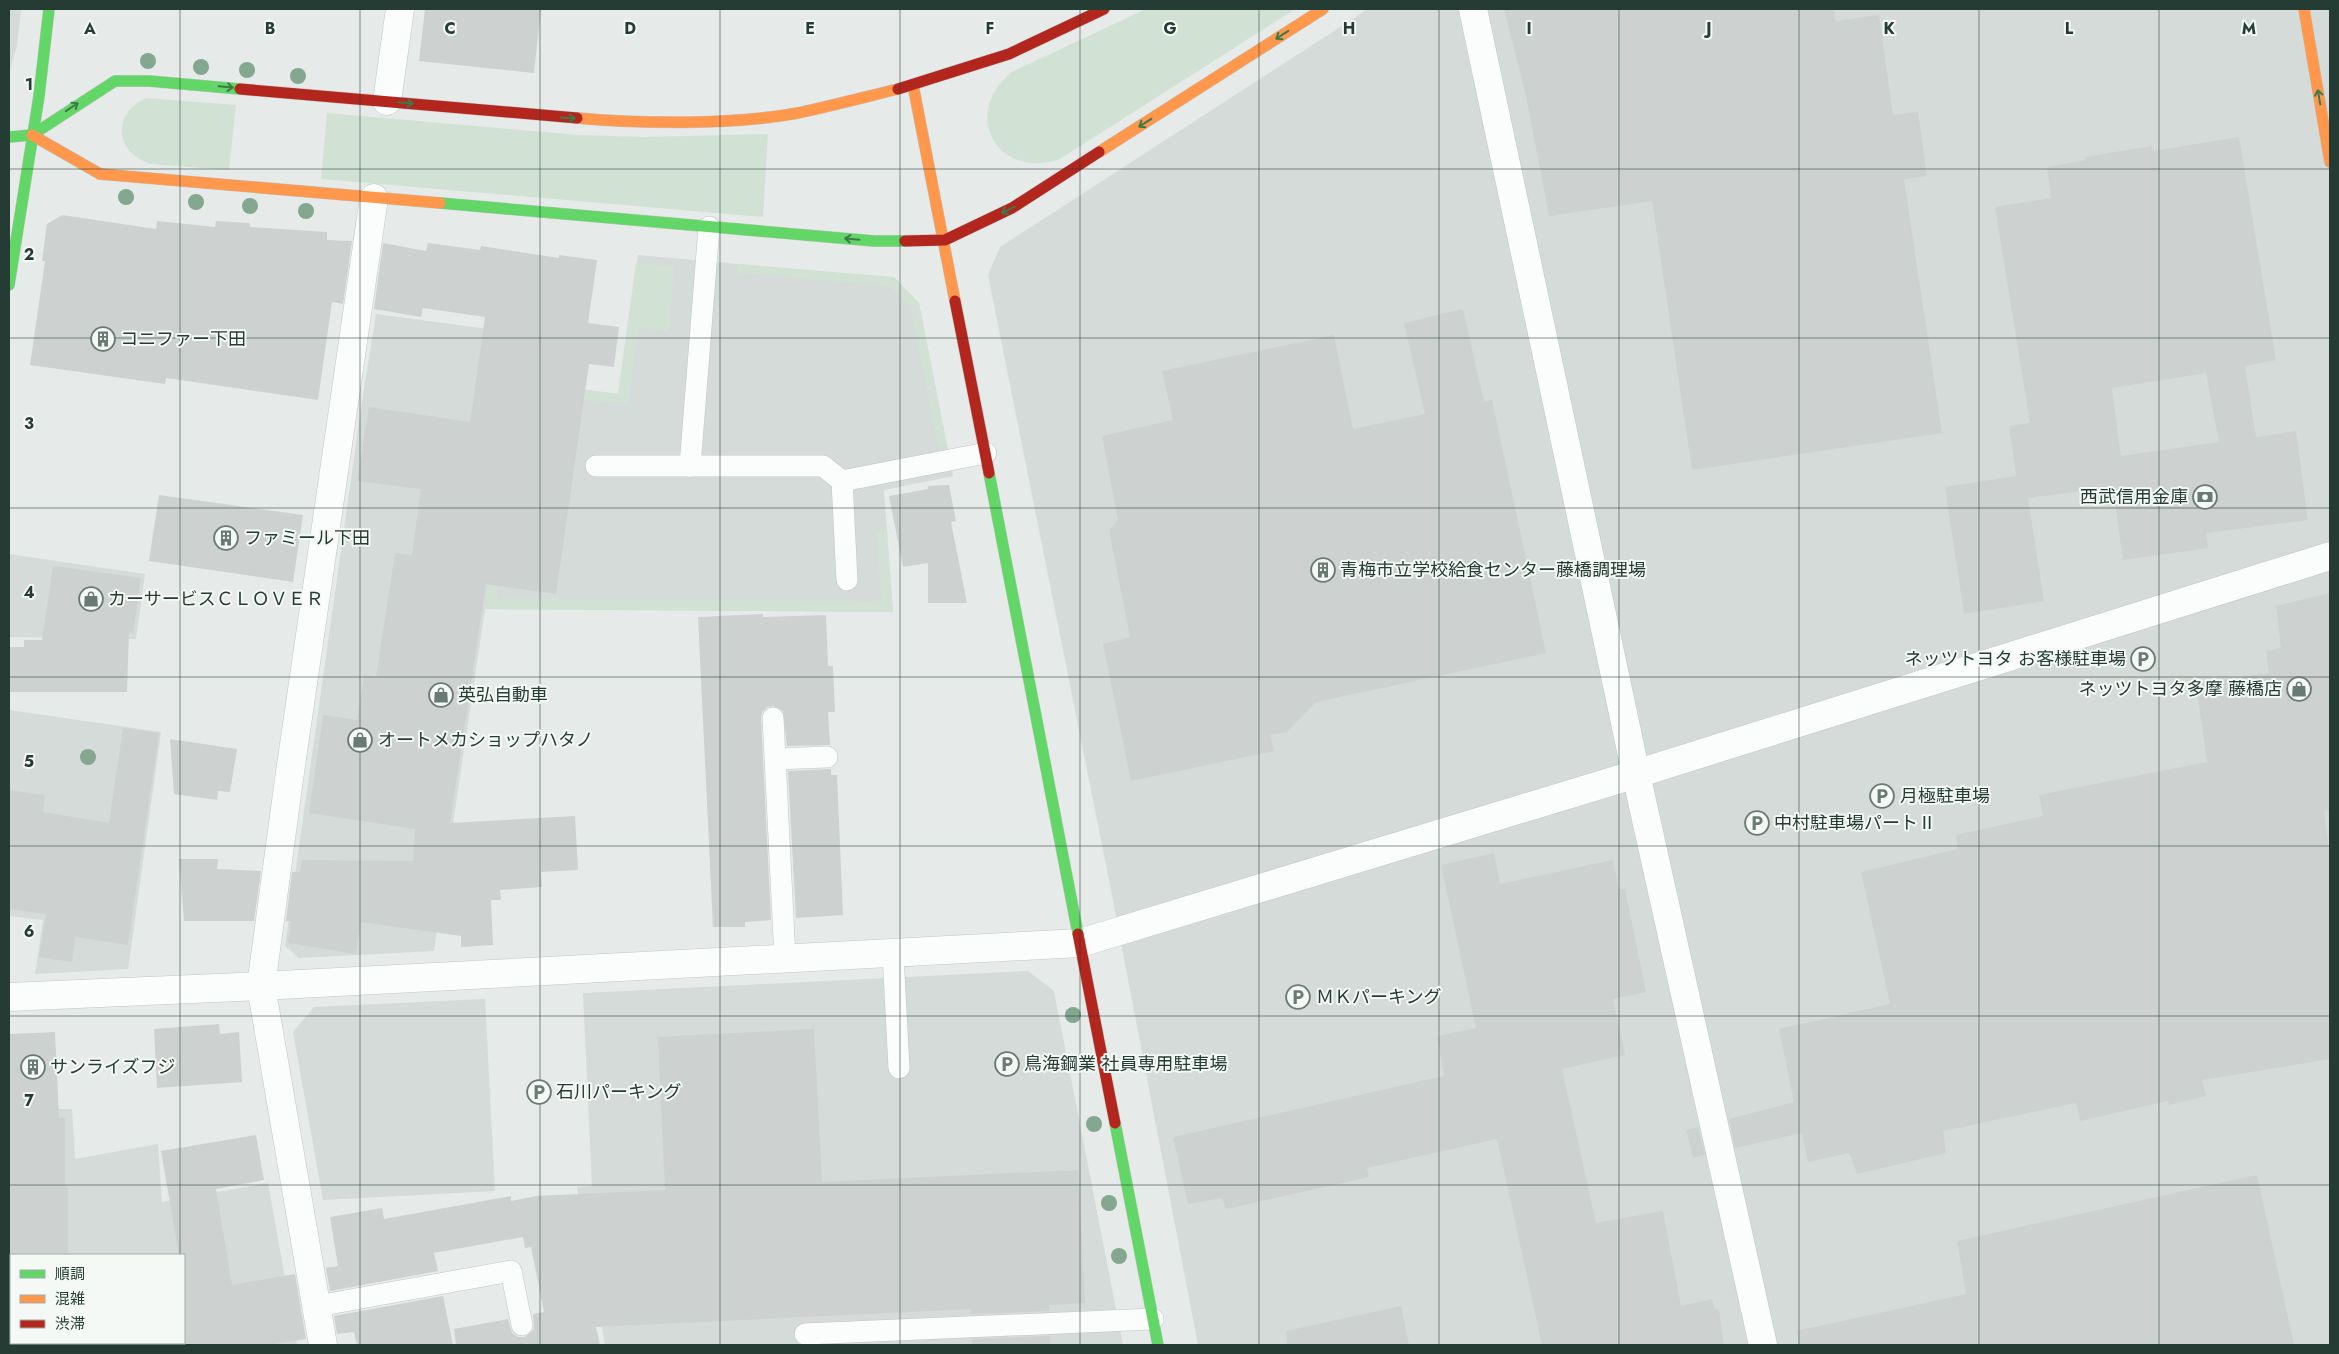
<svg xmlns="http://www.w3.org/2000/svg" width="2339" height="1354" font-family="Jost,'Noto Sans JP',sans-serif">
  <style>
    .built { fill: #d4dbd8; fill-rule: evenodd }
    .green { fill: #d1e2d5 }
    .building { fill: #cdd2d0; fill-rule: evenodd }
    .lines { fill: none; stroke-linecap: round; stroke-linejoin: round }
    .lane-casing { stroke: #c3c7c5; stroke-width: 22 }
    .street-casing { stroke: #c3c7c5; stroke-width: 29 }
    .fast-casing { stroke: #c2c8c5; stroke-width: 12 }
    .slow-casing { stroke: #c2c8c5; stroke-width: 12 }
    .jam-casing { stroke: #c2c8c5; stroke-width: 12 }
    .lane { stroke: #fbfcfc; stroke-width: 21 }
    .street { stroke: #fbfcfc; stroke-width: 28 }
    .fast { stroke: #63d668; stroke-width: 11 }
    .slow { stroke: #ff974d; stroke-width: 11 }
    .jam { stroke: #b3261e; stroke-width: 11 }
    .tree { fill: #84a78f }
    .oneway { stroke: #3e7a49 }
    .grid { fill: none; stroke: #253c35; stroke-width: 1; stroke-opacity: 0.55 }
    .labels { text-anchor: middle; dominant-baseline: central; stroke-width: 4; stroke-linejoin: round; paint-order: stroke }
    .poi-label { font-size: 18px; fill: #253c35; stroke: #f5f9f6; text-anchor: start }
    .grid-label { font-size: 16px; text-anchor: middle; font-weight: bold; fill: #253c35; stroke: #f5f9f6; stroke-width: 4; stroke-linejoin: round; paint-order: stroke }
  </style>
  <rect width="100%" height="100%" fill="#e6eae8"/>
  <!-- built -->
  <g class="built">
    <path d="M9,9H21L17,46L9,74Z"/>
    <path d="M1368,9H2330V1345H1198L1110,885L988,275L1000,247Z"/>
    <path d="M638,255L894,278L919,303L953,476L884,490L893,612L485,609L434,951L299,958L285,946L362,402L376,314L525,334L519,381L618,394Z"/>
    <path d="M9,554L145,574L136,639L9,637Z"/>
    <path d="M9,710L161,732L128,969L35,974L43,920L9,916Z"/>
    <path d="M1028,971L1054,991L1123,1345H605L577,1187L592,1186L583,993Z"/>
    <path d="M485,999L495,1191L323,1200L293,1032L314,1007Z"/>
    <path d="M9,1109H72L75,1159L158,1144L162,1202L268,1183L297,1345H9ZM11,1255H184V1343H11Z"/>
  </g>
  <!-- green -->
  <g class="green">
    <path d="M1146,9H1295L1060,159C997,181 960,113 1012,72Z"/>
    <path d="M146,98L236,105L229,170L151,164C115,153 111,114 146,98Z"/>
    <path d="M327,113L578,135L645,137L768,134L763,217L321,179Z"/>
    <path d="M636,263L674,267L669,331L639,328L628,405L527,393L497,599L881,601L877,532L887,531L893,612L484,609L518,381L618,394Z"/>
    <path d="M737,264L894,277L919,303L947,445L938,447L911,307L890,286L737,273Z"/>
  </g>
  <!-- building -->
  <g class="building">
    <path d="M425,9H541L534,73L419,61Z"/>
    <path d="M1504,9H1834L1835,21L1879,15L1893,115L1918,112L1927,176L1904,179L1942,433L1692,470L1652,201L1549,216L1526,96Z"/>
    <path d="M2239,137L2276,360L2245,366L2256,437L2296,431L2308,520L2206,533L2208,548L2123,560L2113,487L2028,498L2044,601L1964,614L1945,487L2016,476L2009,426L2030,423L1995,207L2051,198L2047,167L2086,160L2085,157L2152,146L2153,151ZM2206,373L2219,442L2121,456L2112,388Z"/>
    <path d="M62,215L156,229L157,221L215,227L216,221L250,223V227L327,232V240L352,241L343,304L332,302L318,400L166,378L165,384L30,365L45,261H42L47,224Z"/>
    <path d="M383,243L426,251L428,243L480,250L481,246L559,258V255L597,260L588,323L619,327L614,367L589,364L556,594L486,584L450,823L575,816L578,870L541,872L542,887L500,890L501,900H491L493,945L461,947V936L361,922L356,954L288,943L291,921H286L292,872H300L302,860L413,861L415,829L309,813L323,715L357,720L364,675L376,677L395,553L412,555L421,489L357,481L369,407L470,422L485,317L423,308L421,317L374,309Z"/>
    <path d="M1463,309L1484,402L1492,400L1546,653L1316,702L1287,732L1270,735L1274,751L1131,781L1103,644L1130,637L1109,530L1118,520L1102,436L1173,420L1162,371L1334,335L1353,429L1425,414L1404,323Z"/>
    <path d="M949,485L956,521L951,522L967,603H928V563L903,567L889,496L928,489V486Z"/>
    <path d="M159,495L303,515L293,582L149,561Z"/>
    <path d="M53,566L141,578L133,633L129,632L127,692H9V647H24V640H42Z"/>
    <path d="M2330,593V810L2324,811L2330,855V1059L2202,1080L2206,1096L2169,1105L2168,1101L2080,1121L2076,1103L1943,1131L1946,1153L1857,1174L1849,1153L1808,1162L1802,1133L1735,1148L1729,1119L1794,1102L1779,1029L1890,1004L1861,872L1958,849L1956,835L2043,816L2039,795L2207,762L2196,684L2269,673L2266,651L2281,648L2276,606Z"/>
    <path d="M763,614V617L826,615L828,666H833L835,712H828L830,745L787,746L783,711L773,706L767,707L762,712L761,719L771,920L745,922V927H713L698,617Z"/>
    <path d="M123,728L159,733L128,945L75,937L72,962L39,957L46,914L9,909V790L45,795L43,812L109,823Z"/>
    <path d="M170,739L237,749L230,792L218,791L217,800L174,794Z"/>
    <path d="M831,769V775H837L843,915L796,918L788,771Z"/>
    <path d="M1494,853L1500,884L1613,860L1619,889H1625L1646,992L1613,999L1625,1055L1562,1069L1596,1223L1663,1211L1681,1306L1712,1299L1715,1309L1719,1310L1724,1345H1542L1497,1139L1367,1168L1369,1177L1226,1209L1222,1198L1188,1204L1173,1137L1444,1076L1437,1036L1476,1028L1441,865Z"/>
    <path d="M179,859H218L217,869L261,871L254,921H184Z"/>
    <path d="M219,1024L220,1034L239,1032L242,1082L157,1088L154,1029Z"/>
    <path d="M814,1029L822,1182L1078,1170L1085,1303L1049,1305V1311L971,1314V1309L596,1327L600,1345H456L454,1329L508,1319L512,1333L518,1337H525L534,1329L533,1314L544,1312L531,1247L525,1248L523,1237L434,1253L438,1271L330,1291L326,1268L338,1266L330,1217L382,1208L384,1219L511,1196V1201L536,1196L665,1190L658,1037Z"/>
    <path d="M55,1032L59,1118H65V1187H68V1255H9V1034Z"/>
    <path d="M1698,1127L1705,1155L1693,1158L1686,1130Z"/>
    <path d="M256,1135L264,1180L216,1189L232,1285L295,1274L306,1339L268,1345H184V1255H179L161,1151Z"/>
    <path d="M2257,1175L2294,1345H1799L1797,1331L1966,1294L1957,1241Z"/>
    <path d="M443,1296L453,1345H357L354,1332L337,1334L334,1316Z"/>
    <path d="M1401,1306L1409,1345H1287L1286,1331Z"/>
    <path d="M1050,1336V1345H972V1339Z"/>
  </g>
  <g class="lines">
    <!-- lane casing -->
    <g class="lane-casing">
      <g id="lane">
        <path d="M596,466H823L842,481L847,580"/>
        <path d="M690,466L709,227"/>
        <path d="M842,481L986,453"/>
        <path d="M773,718L785,959"/>
        <path d="M776,759L827,757"/>
        <path d="M893,954L899,1068"/>
        <path d="M317,1306L511,1271L522,1325"/>
        <path d="M805,1334L1153,1319"/>
      </g>
    </g>
    <!-- street casing -->
    <g class="street-casing">
      <g id="street">
        <path d="M1473,9L1636,774L1763,1345"/>
        <path d="M387,101L400,9"/>
        <path d="M9,997L261,986L1080,943L1636,774L2330,556"/>
        <path d="M323,1345L261,986L290,772L374,198"/>
      </g>
    </g>
    <!-- fast casing -->
    <g class="fast-casing">
      <g id="fast">
        <path d="M9,137L32,135L115,81H149L240,89"/>
        <path d="M440,203L874,241H905"/>
        <path d="M9,285L39,96L49,9"/>
        <path d="M989,473L1078,934"/>
        <path d="M1115,1123L1158,1345"/>
      </g>
    </g>
    <!-- slow casing -->
    <g class="slow-casing">
      <g id="slow">
        <path d="M2304,9L2330,162"/>
        <path d="M913,85L955,301"/>
        <path d="M577,118C644,124 732,125 798,113C831,106 865,97 898,89"/>
        <path d="M32,135L100,174L440,203"/>
        <path d="M1099,152L1323,9"/>
      </g>
    </g>
    <!-- jam casing -->
    <g class="jam-casing">
      <g id="jam">
        <path d="M240,89L577,118"/>
        <path d="M898,89L1009,54L1104,9"/>
        <path d="M905,241L945,240L1012,208L1099,152"/>
        <path d="M955,301L989,473"/>
        <path d="M1078,934L1115,1123"/>
      </g>
    </g>
    <!-- lane -->
    <use href="#lane" class="lane"/>
    <!-- street -->
    <use href="#street" class="street"/>
    <!-- fast -->
    <use href="#fast" class="fast"/>
    <!-- slow -->
    <use href="#slow" class="slow"/>
    <!-- jam -->
    <use href="#jam" class="jam"/>
  </g>
  <!-- trees -->
  <g class="tree">
    <circle cx="148" cy="61" r="8"/>
    <circle cx="201" cy="67" r="8"/>
    <circle cx="247" cy="70" r="8"/>
    <circle cx="298" cy="76" r="8"/>
    <circle cx="126" cy="197" r="8"/>
    <circle cx="196" cy="202" r="8"/>
    <circle cx="250" cy="206" r="8"/>
    <circle cx="306" cy="211" r="8"/>
    <circle cx="88" cy="757" r="8"/>
    <circle cx="1073" cy="1015" r="8"/>
    <circle cx="1081" cy="1062" r="8"/>
    <circle cx="1094" cy="1124" r="8"/>
    <circle cx="1109" cy="1203" r="8"/>
    <circle cx="1119" cy="1256" r="8"/>
  </g>
  <!-- one-way arrows -->
  <defs><path id="oneway-shaft" d="M-6 0H5M1.5-3L5.5 0L1.5 3" fill="none" stroke-width="1.6" stroke-linecap="round" stroke-linejoin="round" transform="scale(1.25)"/></defs>
  <g class="oneway">
    <use href="#oneway-shaft" transform="translate(1282 35) rotate(147)"/>
    <use href="#oneway-shaft" transform="translate(226 87) rotate(5)"/>
    <use href="#oneway-shaft" transform="translate(2319 97) rotate(-100)"/>
    <use href="#oneway-shaft" transform="translate(406 103) rotate(5)"/>
    <use href="#oneway-shaft" transform="translate(72 107) rotate(-34)"/>
    <use href="#oneway-shaft" transform="translate(568 118) rotate(4)"/>
    <use href="#oneway-shaft" transform="translate(1145 123) rotate(147)"/>
    <use href="#oneway-shaft" transform="translate(1008 210) rotate(153)"/>
    <use href="#oneway-shaft" transform="translate(852 239) rotate(-175)"/>
  </g>
  <!-- grid -->
  <path class="grid" d="M180,9V1255M360,9V1345M540,9V1345M720,9V1345M900,9V1345M1080,9V1345M1259,9V1345M1439,9V1345M1619,9V1345M1799,9V1345M1979,9V1345M2159,9V1345M9,169H2330M9,338H2330M9,508H2330M9,677H2330M9,846H2330M9,1016H2330M9,1185H2330M180,1343V1345"/>
  <!-- icons -->
  <defs>
    <g id="building-ring" transform="scale(1.25)"><circle r="9.5" fill="#f5f9f6" stroke="#697974" stroke-width="1.5"/><path d="M-4-6H4V6H1V3H-1V6H-4ZM-2.5-4.3h1.7v1.8h-1.7ZM.8-4.3h1.7v1.8H.8ZM-2.5-1h1.7V.8h-1.7ZM.8-1h1.7V.8H.8Z" fill="#697974"/></g>
    <g id="bank-ring" transform="scale(1.25)"><circle r="9.5" fill="#f5f9f6" stroke="#697974" stroke-width="1.5"/><path d="M-6-4H6V4H-6ZM0-2.3a2.3 2.3 0 1 0 0 4.6a2.3 2.3 0 1 0 0-4.6Z" fill="#697974"/></g>
    <g id="shop-ring" transform="scale(1.25)"><circle r="9.5" fill="#f5f9f6" stroke="#697974" stroke-width="1.5"/><path d="M-5-2.5h2.3a2.7 3.5 0 0 1 5.4 0H5L5.5 6h-11ZM-1.5-2.5h3a1.5 2.3 0 0 0-3 0Z" fill="#697974"/></g>
    <g id="parking-ring" transform="scale(1.25)"><circle r="9.5" fill="#f5f9f6" stroke="#697974" stroke-width="1.5"/><path d="M-3.5-5.5H1a3.5 3.5 0 0 1 0 7H-1V5.5H-3.5ZM-1-3.4V-.6H.8a1.4 1.4 0 0 0 0-2.8Z" fill="#697974"/></g>
  </defs>
  <g fill-rule="evenodd">
    <use href="#building-ring" x="103" y="339"/>
    <use href="#bank-ring" x="2205" y="497"/>
    <use href="#building-ring" x="226" y="538"/>
    <use href="#building-ring" x="1323" y="570"/>
    <use href="#shop-ring" x="91" y="599"/>
    <use href="#parking-ring" x="2143" y="659"/>
    <use href="#shop-ring" x="2299" y="689"/>
    <use href="#shop-ring" x="441" y="695"/>
    <use href="#shop-ring" x="360" y="740"/>
    <use href="#parking-ring" x="1882" y="796"/>
    <use href="#parking-ring" x="1757" y="823"/>
    <use href="#parking-ring" x="1298" y="997"/>
    <use href="#parking-ring" x="1007" y="1064"/>
    <use href="#building-ring" x="33" y="1067"/>
    <use href="#parking-ring" x="539" y="1092"/>
  </g>
  <g class="labels">
    <!-- poi labels -->
    <g class="poi-label">
      <text x="120" y="339">コニファー下田</text>
      <text x="2188" y="497" text-anchor="end">西武信用金庫</text>
      <text x="244" y="538">ファミール下田</text>
      <text x="1340" y="570">青梅市立学校給食センター藤橋調理場</text>
      <text x="108" y="599">カーサービスＣＬＯＶＥＲ</text>
      <text x="2126" y="659" text-anchor="end">ネッツトヨタ お客様駐車場</text>
      <text x="2282" y="689" text-anchor="end">ネッツトヨタ多摩 藤橋店</text>
      <text x="458" y="695">英弘自動車</text>
      <text x="378" y="740">オートメカショップハタノ</text>
      <text x="1900" y="796">月極駐車場</text>
      <text x="1774" y="823">中村駐車場パートⅡ</text>
      <text x="1316" y="997">ＭＫパーキング</text>
      <text x="1024" y="1064">鳥海鋼業 社員専用駐車場</text>
      <text x="50" y="1067">サンライズフジ</text>
      <text x="556" y="1092">石川パーキング</text>
    </g>
  </g>
  <g class="grid-label">
    <text x="90" y="34">A</text>
    <text x="270" y="34">B</text>
    <text x="450" y="34">C</text>
    <text x="630" y="34">D</text>
    <text x="810" y="34">E</text>
    <text x="990" y="34">F</text>
    <text x="1170" y="34">G</text>
    <text x="1349" y="34">H</text>
    <text x="1529" y="34">I</text>
    <text x="1709" y="34">J</text>
    <text x="1889" y="34">K</text>
    <text x="2069" y="34">L</text>
    <text x="2249" y="34">M</text>
    <text x="29" y="90">1</text>
    <text x="29" y="260">2</text>
    <text x="29" y="429">3</text>
    <text x="29" y="598">4</text>
    <text x="29" y="767">5</text>
    <text x="29" y="937">6</text>
    <text x="29" y="1106">7</text>
  </g>
  <!-- border -->
  <rect width="2339" height="1354" fill="none" stroke="#253c35" stroke-width="20"/>
  <!-- legend -->
  <rect x="10" y="1254" width="175" height="90" fill="#f5f9f6" stroke="#a2ada9"/>
  <rect x="20" y="1270" width="25" height="8" fill="#63d668" stroke="#a2ada9"/>
  <text x="55" y="1279" font-size="15" fill="#253c35">順調</text>
  <rect x="20" y="1295" width="25" height="8" fill="#ff974d" stroke="#a2ada9"/>
  <text x="55" y="1304" font-size="15" fill="#253c35">混雑</text>
  <rect x="20" y="1320" width="25" height="8" fill="#b3261e" stroke="#a2ada9"/>
  <text x="55" y="1329" font-size="15" fill="#253c35">渋滞</text>
</svg>
